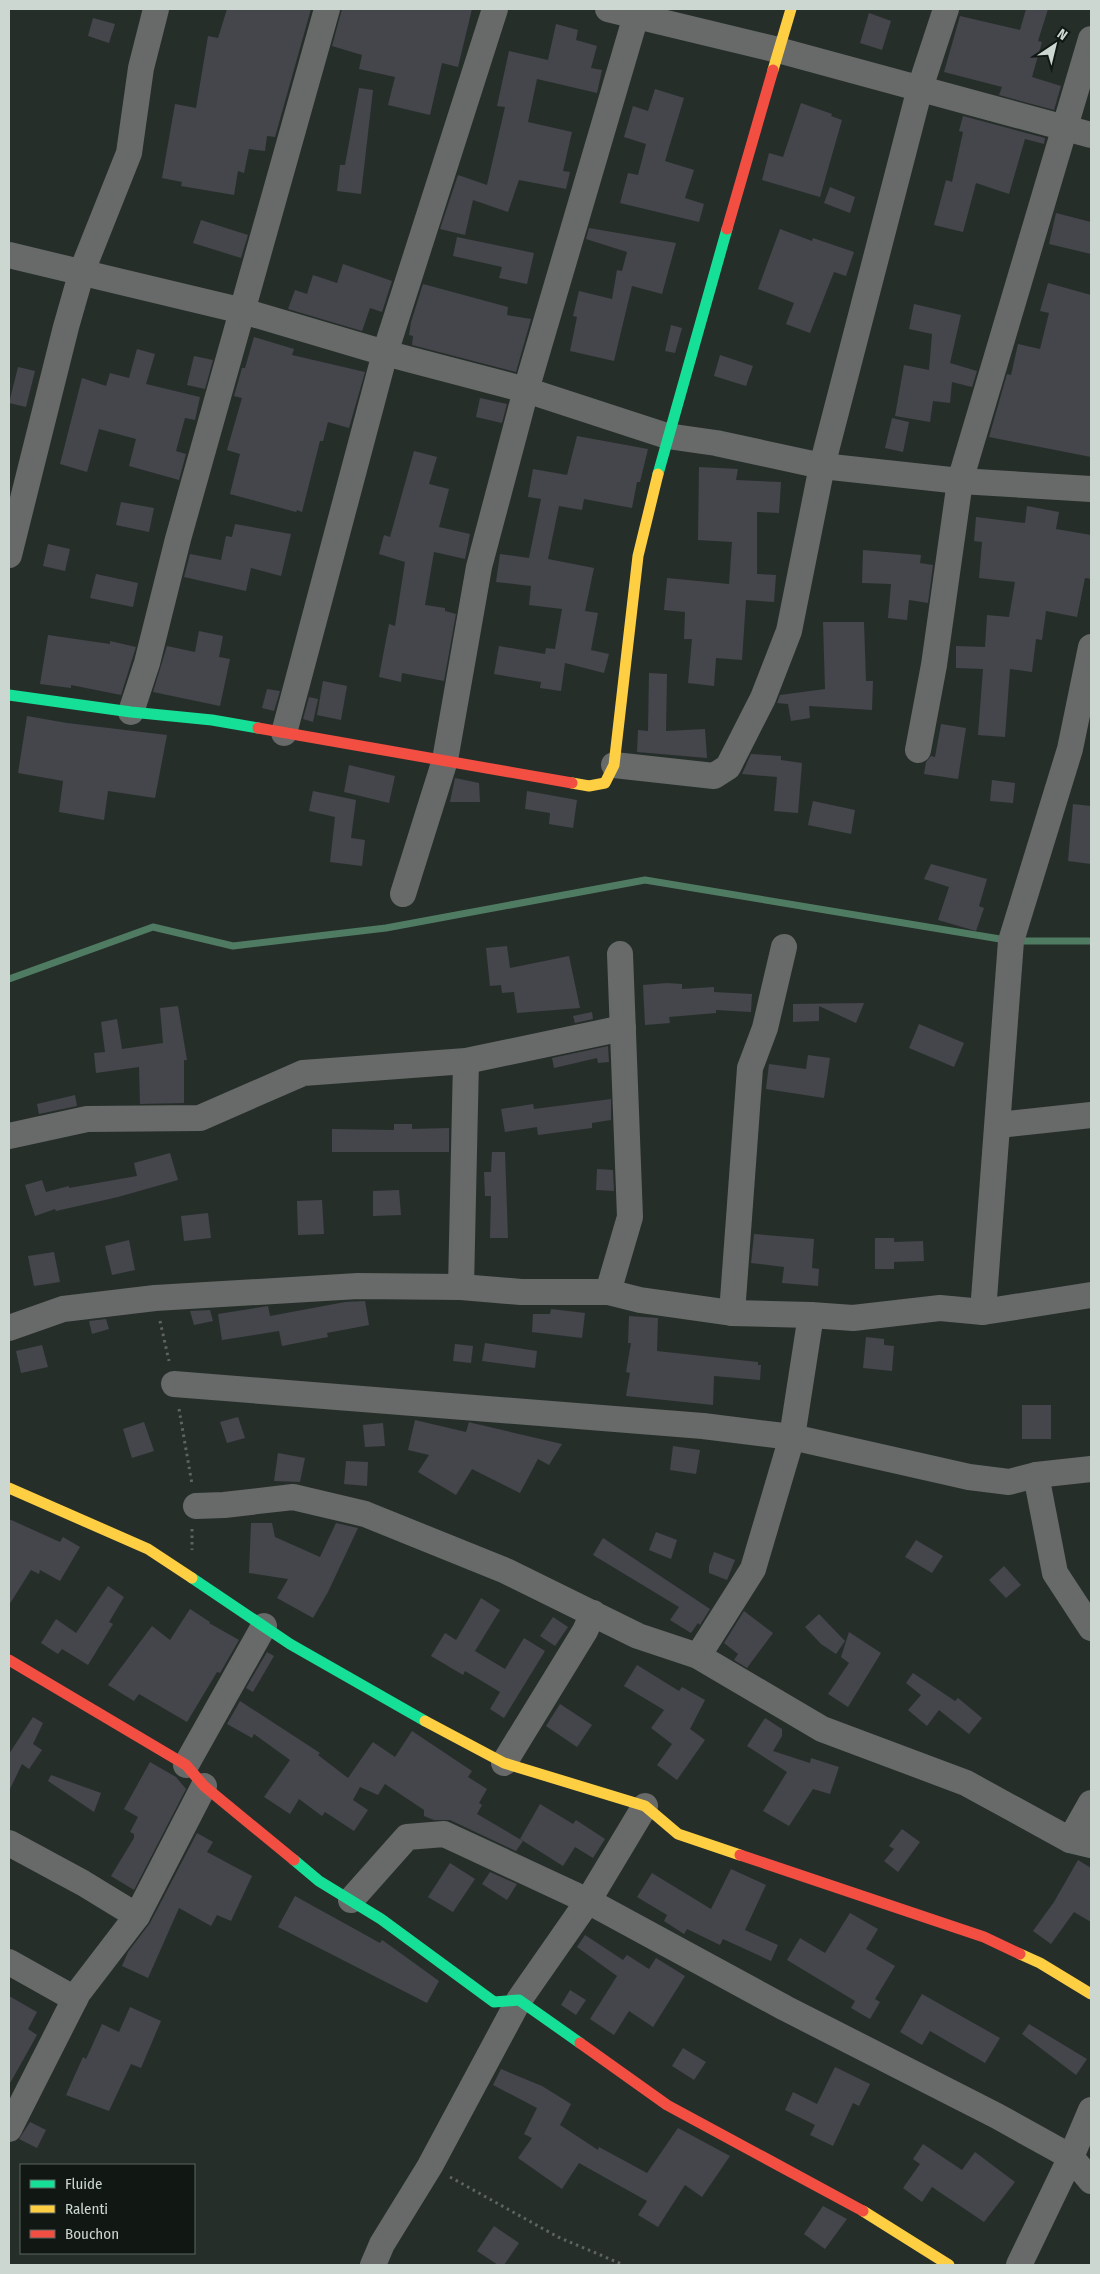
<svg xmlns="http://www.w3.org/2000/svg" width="1100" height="2274" font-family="'Fira Sans Condensed',sans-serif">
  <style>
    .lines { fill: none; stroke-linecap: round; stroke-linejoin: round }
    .stream { stroke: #4f7b63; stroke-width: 7 }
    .building { fill: #45454c }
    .path { stroke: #5f6461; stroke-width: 3; stroke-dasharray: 2.5 4; stroke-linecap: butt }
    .street { stroke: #676a68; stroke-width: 26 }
    .fast { stroke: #16e098; stroke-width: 11 }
    .slow { stroke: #ffcf43; stroke-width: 11 }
    .jam { stroke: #f24e42; stroke-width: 11 }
  </style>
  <rect width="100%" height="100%" fill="#262e2a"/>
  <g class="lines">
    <!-- stream -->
    <g class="stream">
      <path d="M1017,941H1091"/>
      <path d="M9,979L153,927L233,946L386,928L645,880L1006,940"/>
    </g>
  </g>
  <!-- building -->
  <g class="building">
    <path d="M227,9H311L275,137L267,136L265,151L249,149L244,173L238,171L234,195L181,186L182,182L162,178L175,104L196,108L208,36L218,38Z"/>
    <path d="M342,9H472L458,67L442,63L430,115L388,105L395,77L359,69L362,55L332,46Z"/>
    <path d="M1026,9H1048L1038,41L1042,42L1032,77L1061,86L1054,110L999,95L1002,87L944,72L960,16L1020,30Z"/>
    <path d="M869,13L891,21L882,50L860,43Z"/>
    <path d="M93,18L115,24L109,43L88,36Z"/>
    <path d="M556,24L578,30L576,40L597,46L591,68L602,70L597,93L537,79L528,122L572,132L563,171L570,172L566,189L519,180L508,212L473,200L465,235L440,229L458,175L487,185L505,107L497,106L509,51L548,60Z"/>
    <path d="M359,88L373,90L361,194L337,191L340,165H345Z"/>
    <path d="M655,89L684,98L665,161L694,170L685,198L704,204L699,222L620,203L628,173L638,175L646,144L624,137L633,106L648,111Z"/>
    <path d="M801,103L832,114L831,116L842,120L820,197L762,180L769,153L783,157Z"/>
    <path d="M963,116L1045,138L1044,144L1025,139L1009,194L976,183L963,232L934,225L946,180L952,182L963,132L959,131Z"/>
    <path d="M830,187L855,197L850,213L824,203Z"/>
    <path d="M1056,213L1091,222V254L1049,244Z"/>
    <path d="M201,220L248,235L241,258L193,243Z"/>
    <path d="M589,228L676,243L662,294L632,286L614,361L570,351L577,317L573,316L579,291L612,299L617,270L622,271L627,252L586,239Z"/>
    <path d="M780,229L812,241L813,238L854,252L846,276L834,272L810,333L786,324L794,303L758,289Z"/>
    <path d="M457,237L534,253L527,284L499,278L502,267L453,256Z"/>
    <path d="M343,264L392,281L382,312L370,308L362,331L288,309L295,290L307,294L313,275L337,283Z"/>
    <path d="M1048,283L1091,295V457L989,437L1007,374L1011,375L1018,344L1040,349L1049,313L1040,311Z"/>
    <path d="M423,284L508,307L507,315L531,319L516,372L412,345L413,336L409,335L411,322Z"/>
    <path d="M914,304L961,315L950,363L977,371L972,387L952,382L950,403L933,401L930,422L895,416L904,365L929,370L932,334L909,329Z"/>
    <path d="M671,325L682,328L675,353L665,351Z"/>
    <path d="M254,337L294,349L292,355L365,372L349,428L328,422L323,441H320L302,512L297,510L296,512L230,494L240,454L227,450L242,398L234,396L242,368H245Z"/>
    <path d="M137,349L155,354L146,384L200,397L195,420L185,418L176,451L186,454L179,480L129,466L136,439L99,429L87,472L60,464L82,378L106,386L110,373L129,378Z"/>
    <path d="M720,355L753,366L746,386L714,376Z"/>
    <path d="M194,356L213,360L205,389L187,385Z"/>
    <path d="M18,367L35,371L26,407L9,403Z"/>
    <path d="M480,398L507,404L502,423L476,417Z"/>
    <path d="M892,418L909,422L903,452L885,448Z"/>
    <path d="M577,436L648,449L640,482H637L632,508L584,499L582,510L559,506L548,559L594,568L585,611L598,613L591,650L609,654L604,673L565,663L561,691L540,688L541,682L494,674L499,646L545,654L546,648L555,649L562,609L529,605L531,586L496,582L500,554L529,558L541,499L528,497L533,469L567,475Z"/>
    <path d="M414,451L437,457L429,484L449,489L439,527L470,534L465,559L434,552L425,605L445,608V611L456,614L444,681L402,673L401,682L379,677L389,624L395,626L405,562L379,554L384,535L390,537Z"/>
    <path d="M699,467L738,469L736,480L781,482L779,513L757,512V574L776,575L774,602L746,600L742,660L716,658L714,686L688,683L692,639H684L685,612L664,610L667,578L729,584L732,542L698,540Z"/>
    <path d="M121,502L154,508L149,532L116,525Z"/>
    <path d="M1027,506L1059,512L1056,529L1091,535V579L1085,578L1077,617L1046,611L1042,640L1036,639L1032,672L1010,669L1005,737L978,735L983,669L956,668V646L985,647L987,615L1009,617L1015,582L979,578L982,542L974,541L976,517L1025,523Z"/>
    <path d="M235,524L291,534L281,576L251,568L246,591L184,577L190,554L221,560L226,536L232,537Z"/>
    <path d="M48,544L70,549L65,571L43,566Z"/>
    <path d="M863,550L921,555L920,563L933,565L928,603L909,600L907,620L888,618L891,584L862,583Z"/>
    <path d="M96,574L138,583L133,607L90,598Z"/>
    <path d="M823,622H864L866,681H873L872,710L809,706L810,718L791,721L788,704L777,703L780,695L825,689Z"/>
    <path d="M199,631L223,636L219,657L230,659L220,706L153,692L167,646L195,652Z"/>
    <path d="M48,635L110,644V641L136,647L121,695L71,685V688L40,684Z"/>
    <path d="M649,673L667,674L666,731L705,729L707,758L637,752L638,730L648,731Z"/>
    <path d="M323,681L347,686L341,720L317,715Z"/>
    <path d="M267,689L280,691L274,711L262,708Z"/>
    <path d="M309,697L318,699L313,722L303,719Z"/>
    <path d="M27,716L67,723L167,735L155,798L108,791L104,820L59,812L63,781L18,773Z"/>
    <path d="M941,724L966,728L958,779L924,774L926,762L931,756L935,757Z"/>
    <path d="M751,754L781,756V760L802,763L798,813L774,811L777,777L742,774Z"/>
    <path d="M349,765L395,776L389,803L344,792Z"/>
    <path d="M455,778L479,783L480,802H450Z"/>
    <path d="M992,780L1015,783L1013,803L990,801Z"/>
    <path d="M313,791L356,800L351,838L365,840L362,866L330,862L335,817L309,811Z"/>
    <path d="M527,791L577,800L573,828L549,824L550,813L525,809Z"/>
    <path d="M813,801L855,810L851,834L808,825Z"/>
    <path d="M1073,804L1091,806V864L1068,861Z"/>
    <path d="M931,864L987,879L979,906L984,908L976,931L938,920L949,887L924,879Z"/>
    <path d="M507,946L510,968L569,956L580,1008L517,1013L514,992L502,993L501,985L490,986L486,948Z"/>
    <path d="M667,983L682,984V989L714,987V992L752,994L751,1012L716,1010V1013L669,1017L670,1023L645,1025L643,985Z"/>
    <path d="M864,1003L856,1023L819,1006V1021L793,1022V1004Z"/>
    <path d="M178,1006L187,1060H184V1103L140,1104L139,1067L96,1073L94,1053L105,1052L101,1022L117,1019L122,1049L163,1043L160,1008Z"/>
    <path d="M592,1012L593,1019L575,1023L573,1016Z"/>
    <path d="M919,1024L964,1043L954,1067L909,1048Z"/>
    <path d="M608,1046L609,1062L598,1063L597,1058L554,1068L552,1058Z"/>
    <path d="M808,1055L830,1058L824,1098L766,1089L769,1064L806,1069Z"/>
    <path d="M75,1095L77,1106L39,1114L37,1104Z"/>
    <path d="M611,1099V1120L592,1123V1128L538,1135L537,1127L505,1132L501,1109L533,1104L534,1109Z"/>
    <path d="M394,1124H412V1129L449,1128V1152H332V1129L394,1130Z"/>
    <path d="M492,1152H505L508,1238H490L491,1196H485L484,1172H491Z"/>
    <path d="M170,1153L178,1180L118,1197L56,1211L55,1209L35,1216L25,1185L42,1180L46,1192L69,1186V1188L137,1176L134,1163Z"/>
    <path d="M597,1169L613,1170L614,1191L596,1190Z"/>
    <path d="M399,1190L401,1215L373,1216V1191Z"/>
    <path d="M322,1200L324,1234L298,1235L297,1201Z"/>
    <path d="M208,1213L211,1238L184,1241L181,1216Z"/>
    <path d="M754,1234L814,1239L812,1268L819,1269L818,1286L782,1283L784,1267L751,1263Z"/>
    <path d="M875,1238H894V1242L923,1241L924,1261L894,1262V1269H875Z"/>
    <path d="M129,1240L135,1270L112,1275L105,1246Z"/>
    <path d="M54,1252L60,1282L34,1286L28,1256Z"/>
    <path d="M365,1301L369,1325L327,1333L328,1337L282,1346L279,1331L222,1340L218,1314L268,1306L270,1316L345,1302Z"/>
    <path d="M551,1309L585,1313L582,1338L532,1332L533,1314H550Z"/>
    <path d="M210,1310L213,1321L194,1325L190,1311Z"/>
    <path d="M629,1316L658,1318L657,1351L758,1362V1365H761L760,1380L714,1376L713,1405L626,1396L630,1373L626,1372L631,1343H628Z"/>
    <path d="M106,1319L109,1329L92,1334L89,1321Z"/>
    <path d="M866,1337L884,1339V1345L894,1346L892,1371L863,1368Z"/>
    <path d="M485,1343L537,1351L535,1368L482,1361Z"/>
    <path d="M455,1344L473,1346L471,1363L453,1361Z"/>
    <path d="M42,1345L48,1367L21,1373L16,1351Z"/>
    <rect x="1022" y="1405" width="29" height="34"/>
    <path d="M238,1417L245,1438L227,1443L220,1422Z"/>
    <path d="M415,1420L466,1432L469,1422L472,1423L562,1444L549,1465L538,1459L520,1493L472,1469L456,1495L418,1472L429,1455L408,1450Z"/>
    <path d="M144,1422L154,1451L132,1458L123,1429Z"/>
    <path d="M383,1423L385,1446L365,1447L363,1425Z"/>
    <path d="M673,1446L700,1450L696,1474L670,1470Z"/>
    <path d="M278,1453L305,1458L300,1482L274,1481Z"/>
    <path d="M346,1461L368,1462L367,1486L344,1484Z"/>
    <path d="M9,1519L60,1542L63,1537L80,1547L60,1581L40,1570L39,1574L31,1570L9,1605Z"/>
    <path d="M251,1523H272L275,1537L320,1557L336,1523L358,1528L328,1592L313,1618L277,1598L288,1579L249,1573Z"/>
    <path d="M656,1532L677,1540L671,1559L649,1550Z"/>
    <path d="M603,1538L710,1609L700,1625L698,1623L691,1633L670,1620L679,1607L593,1555Z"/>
    <path d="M916,1540L943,1556L932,1573L905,1557Z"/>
    <path d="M714,1552L735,1560L727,1580L709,1573V1566Z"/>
    <path d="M1004,1566L1021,1585L1006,1598L989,1580Z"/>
    <path d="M108,1586L124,1597L109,1622L113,1624L88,1665L62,1649L58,1654L41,1643L56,1619L76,1633Z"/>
    <path d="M481,1598L500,1610L475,1651L505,1669L524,1638L545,1651L504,1718L490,1709L500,1692L465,1671L463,1675L431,1656L445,1633L456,1640Z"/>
    <path d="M190,1609L210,1622L209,1623L239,1640L220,1673L217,1672L187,1722L139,1694L134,1701L108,1685L152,1626L170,1640Z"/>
    <path d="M744,1611L773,1633L747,1668L734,1660L738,1654L724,1643Z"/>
    <path d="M819,1614L845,1641L836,1654L821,1644L805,1627Z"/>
    <path d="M553,1617L568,1627L555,1646L540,1636Z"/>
    <path d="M849,1632L881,1653L848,1707L828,1694L849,1663L841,1657Z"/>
    <path d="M267,1652L274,1656L253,1692L246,1688Z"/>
    <path d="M637,1665L679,1691L682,1687L705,1700L690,1729L705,1740L677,1780L657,1765L672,1744L651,1728L664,1710L624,1686Z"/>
    <path d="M913,1673L955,1701L958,1698L982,1718L969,1734L939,1710L927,1726L908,1710L921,1695L906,1683Z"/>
    <path d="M240,1701L320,1753L318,1755L348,1778L373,1742L395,1757L412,1731L472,1771L468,1777L487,1789L479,1803L482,1805L477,1814L523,1841L516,1851L450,1820H434L424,1816V1810L385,1784L378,1795L360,1787L353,1800L368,1810L354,1831L325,1812L322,1816L299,1799L290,1814L264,1797L290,1760L254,1734L252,1738L227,1724Z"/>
    <path d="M560,1704L592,1725L577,1747L546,1726Z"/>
    <path d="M33,1717L43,1723L33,1744L42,1750L29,1769L22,1764L9,1791V1754Z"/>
    <path d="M765,1718L782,1729V1736L773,1751L810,1763L811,1758L839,1767L830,1794L813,1789L789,1826L763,1811L787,1772L747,1746Z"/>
    <path d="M150,1762L176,1777L186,1789L134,1890L111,1876L134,1838V1834L130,1832L138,1817L124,1809Z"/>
    <path d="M51,1775L101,1793L94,1812L48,1781Z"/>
    <path d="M540,1804L573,1824L576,1820L605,1839L593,1858L575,1847L563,1866L520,1839Z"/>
    <path d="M902,1829L920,1842L898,1872L884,1861L894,1849L889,1846Z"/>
    <path d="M197,1833L213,1842L207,1852L252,1876L231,1921L217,1915L211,1926L179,1908L148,1978L122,1966L128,1952L150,1923Z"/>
    <path d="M1078,1860L1091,1868V1922L1074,1912L1051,1944L1033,1931L1054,1902Z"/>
    <path d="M450,1863L475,1879L453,1912L428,1897Z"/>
    <path d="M731,1869L766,1885L745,1930L778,1945L771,1961L723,1939L720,1945L687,1929L684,1934L664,1921L667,1915L637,1897L652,1873L711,1909Z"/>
    <path d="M490,1872L517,1884L507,1900L482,1884Z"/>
    <path d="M295,1896L380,1943L382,1940L385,1942L439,1981L427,2003L278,1927Z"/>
    <path d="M850,1913L878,1929L866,1949L895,1966L875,1999L880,2002L870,2019L851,2008L855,2001L787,1960L800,1938L825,1953Z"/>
    <path d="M585,1935L623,1960L627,1955L649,1969L656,1958L685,1976L653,2027L629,2011L614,2035L590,2019L617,1976L577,1947Z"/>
    <path d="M570,1990L586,2000L576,2015L561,2005Z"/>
    <path d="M922,1994L1000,2038L985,2063L930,2031L922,2045L900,2032Z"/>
    <path d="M9,1996L37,2012L28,2029L37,2035L9,2085Z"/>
    <path d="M130,2007L161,2021L141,2068L131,2064L109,2111L66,2095L83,2057L86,2059L102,2024L119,2032Z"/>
    <path d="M1029,2024L1087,2059L1076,2075L1022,2034Z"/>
    <path d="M683,2048L706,2062L694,2080L672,2066Z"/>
    <path d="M835,2067L870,2084L859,2106L853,2103L833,2146L810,2135L815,2125L785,2110L793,2092L817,2104Z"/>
    <path d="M501,2069L542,2086L571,2104L560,2125L598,2150L599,2147L647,2173L678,2128L730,2156L702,2197L685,2185L658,2227L638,2215L647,2201L579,2163L562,2189L518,2158L532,2138L524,2134L537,2108L493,2085Z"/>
    <path d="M30,2122L46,2130L37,2148L19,2139Z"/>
    <path d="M923,2144L962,2170L975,2152L1015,2182L984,2222L932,2187L922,2202L903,2188L920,2164L913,2159Z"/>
    <path d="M823,2206L847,2219L825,2249L804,2234Z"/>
    <path d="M494,2226L519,2243L504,2265H498L477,2251Z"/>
  </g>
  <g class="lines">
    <!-- path -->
    <g class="path">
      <path d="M160,1321L169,1361"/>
      <path d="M179,1409L192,1484"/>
      <path d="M192,1529V1550"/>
      <path d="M450,2177L558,2237L624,2265"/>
    </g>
    <!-- street -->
    <g class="street">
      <path d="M608,9L778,50L1091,135"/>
      <path d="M9,255L243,311L385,353L526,390L667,436L716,443L822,466L960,481L1091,489"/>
      <path d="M9,555L66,327L82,271L129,153L141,68L156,9"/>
      <path d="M131,712L147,663L178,539L327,9"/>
      <path d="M284,733L385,353L495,9"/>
      <path d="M918,750L934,665L960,481L1091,39"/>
      <path d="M614,765L714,776L728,767L763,698L789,631L822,466L920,88L946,9"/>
      <path d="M403,894L445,760L479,567L526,390L638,9"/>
      <path d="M999,1125L1091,1115"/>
      <path d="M9,1136L87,1119L200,1118L303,1073L466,1061L623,1028"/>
      <path d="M461,1287L466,1061"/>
      <path d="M608,1292L630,1217L620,954"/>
      <path d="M983,1312L1011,941L1070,749L1091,647"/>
      <path d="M732,1313L750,1068L765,1028L784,947"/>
      <path d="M9,1328L63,1309L155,1298L358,1286L461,1287L521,1292H608L640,1300L732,1313L811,1315L853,1318L940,1308L983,1312L1091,1295"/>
      <path d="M174,1384L703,1426L792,1437L969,1477L1009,1482L1036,1475L1091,1469"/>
      <path d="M1036,1475L1055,1573L1091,1628"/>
      <path d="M196,1506L224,1505L293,1497L365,1514L506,1571L638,1636L698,1656L822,1729L966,1783L1070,1840L1091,1845"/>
      <path d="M698,1656L753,1569L792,1437L811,1315"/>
      <path d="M504,1763L585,1631L593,1613"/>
      <path d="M186,1765L264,1626"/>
      <path d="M1070,1840L1091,1803"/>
      <path d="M9,1843L83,1883L137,1916"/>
      <path d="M351,1900L407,1837L444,1834L588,1901L785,2008L997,2116L1071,2157L1091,2181"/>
      <path d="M9,1962L75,1999"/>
      <path d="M9,2129L78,1993L137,1916L204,1786"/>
      <path d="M373,2265L382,2244L430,2166L519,2000L588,1901L645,1806"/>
      <path d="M1019,2265L1071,2157L1091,2110"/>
    </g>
    <!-- fast -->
    <g class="fast">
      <path d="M658,474L727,229"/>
      <path d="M9,695L131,712L212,720L258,728"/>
      <path d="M192,1578L290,1644L425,1721"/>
      <path d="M294,1860L319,1881L381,1919L494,2002L519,2000L580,2043"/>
    </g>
    <!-- slow -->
    <g class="slow">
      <path d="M773,70L791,9"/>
      <path d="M572,783L589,786L605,783L614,765L638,556L658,474"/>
      <path d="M9,1488L148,1549L192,1578"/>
      <path d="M425,1721L504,1763L645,1806L678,1834L740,1855"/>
      <path d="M1020,1954L1040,1963L1091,1994"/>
      <path d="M863,2211L949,2265"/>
    </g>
    <!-- jam -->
    <g class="jam">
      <path d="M727,229L773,70"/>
      <path d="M258,728L572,783"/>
      <path d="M9,1660L186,1765L204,1786L294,1860"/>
      <path d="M740,1855L984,1937L1020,1954"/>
      <path d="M580,2043L667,2105L863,2211"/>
    </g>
  </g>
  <!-- border -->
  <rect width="1100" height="2274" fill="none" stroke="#cdd7d1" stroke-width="20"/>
  <!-- legend -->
  <rect x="20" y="2164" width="175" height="90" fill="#111814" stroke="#5c6460"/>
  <rect x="30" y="2180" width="25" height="8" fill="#16e098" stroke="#5c6460"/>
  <text x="65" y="2189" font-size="15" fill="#cdd7d1">Fluide</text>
  <rect x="30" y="2205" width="25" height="8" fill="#ffcf43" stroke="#5c6460"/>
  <text x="65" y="2214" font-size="15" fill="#cdd7d1">Ralenti</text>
  <rect x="30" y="2230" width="25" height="8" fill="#f24e42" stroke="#5c6460"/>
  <text x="65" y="2239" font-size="15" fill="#cdd7d1">Bouchon</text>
  <!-- north arrow -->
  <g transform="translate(1055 45) rotate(35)" stroke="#111814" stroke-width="4" paint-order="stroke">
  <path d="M0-4L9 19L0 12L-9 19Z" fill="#cdd7d1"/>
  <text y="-8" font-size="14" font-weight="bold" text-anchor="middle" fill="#cdd7d1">N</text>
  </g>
</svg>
